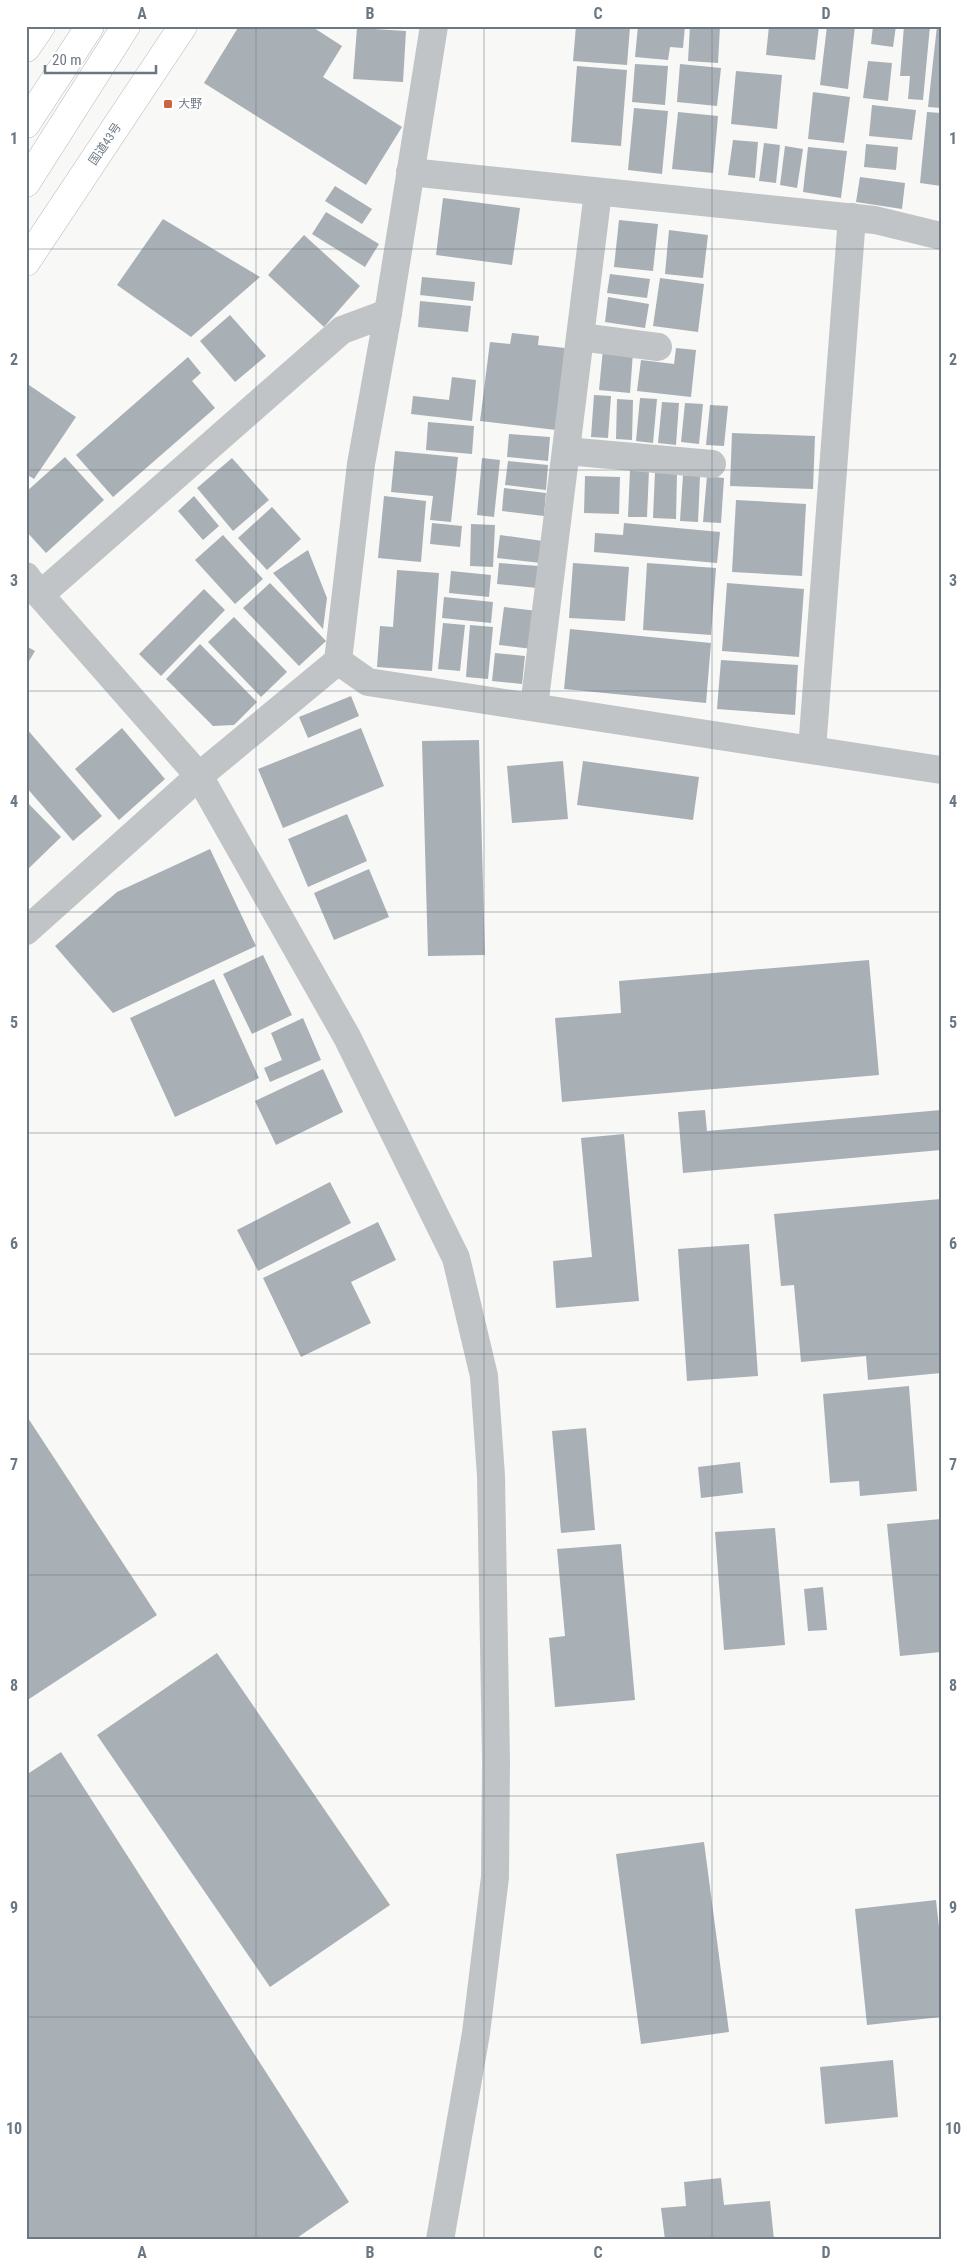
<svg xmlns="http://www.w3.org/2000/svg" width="967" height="2266" font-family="'Roboto Condensed','Noto Sans JP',sans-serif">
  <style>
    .building { fill: #a8afb5 }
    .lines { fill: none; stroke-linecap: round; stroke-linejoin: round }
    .highway-casing { stroke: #b4b7ba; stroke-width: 29 }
    .minor { stroke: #c0c4c7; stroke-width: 28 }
    .highway { stroke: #fff; stroke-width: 28 }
    .grid { fill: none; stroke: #6b7884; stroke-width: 1; stroke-opacity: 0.55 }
    .poi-dot { fill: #ce6541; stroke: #fff; stroke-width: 2 }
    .labels { text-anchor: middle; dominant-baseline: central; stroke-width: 5; stroke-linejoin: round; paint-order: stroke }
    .poi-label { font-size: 12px; fill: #6b7884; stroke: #fff; text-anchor: start }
    .street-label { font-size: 12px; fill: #6b7884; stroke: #fff }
    .neatline { fill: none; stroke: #6b7884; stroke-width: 2 }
    .grid-label { font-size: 16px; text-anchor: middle; font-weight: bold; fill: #6b7884 }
  </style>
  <rect width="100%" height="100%" fill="#f8f8f6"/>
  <!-- building -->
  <g class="building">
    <path d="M239,26H311L342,46L323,77L402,127L366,185L204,83Z"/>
    <path d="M576,26L630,27L627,65L573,61Z"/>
    <path d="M638,26H685L683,48L670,47L668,60L635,57Z"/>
    <path d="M690,26H720L718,63L688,61Z"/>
    <path d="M769,26H819L815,60L766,55Z"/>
    <path d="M827,26H855L848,89L820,85Z"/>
    <path d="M873,26H896L893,47L871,44Z"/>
    <path d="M904,26H930L923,100L908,99L910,76H900Z"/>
    <path d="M937,26H941V108L928,107Z"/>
    <path d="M357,28L406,31L403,82L353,79Z"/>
    <path d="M868,61L892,63L888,101L863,98Z"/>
    <path d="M635,64L668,66L665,105L632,102Z"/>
    <path d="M680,64L721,68L717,106L677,102Z"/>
    <path d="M577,66L627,70L621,146L571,142Z"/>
    <path d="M736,71L782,75L777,129L731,124Z"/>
    <path d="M813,92L850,97L844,143L808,139Z"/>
    <path d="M872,105L916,110L912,140L869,136Z"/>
    <path d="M634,108L668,111L662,174L628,170Z"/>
    <path d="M678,112L718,116L713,173L672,169Z"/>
    <path d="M927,112L941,113V186L920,183Z"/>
    <path d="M733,140L758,142L755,178L728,175Z"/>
    <path d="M764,143L780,145L776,183L759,181Z"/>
    <path d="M866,144L898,147L896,170L864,167Z"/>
    <path d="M785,146L803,149L797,188L780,185Z"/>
    <path d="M808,147L847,151L841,198L803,192Z"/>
    <path d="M860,177L905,183L902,209L856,202Z"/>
    <path d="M335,186L372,209L362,224L325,201Z"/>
    <path d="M443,198L520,208L512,265L436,255Z"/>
    <path d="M326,212L379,244L365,267L312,234Z"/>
    <path d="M163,219L260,277L191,337L117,285Z"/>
    <path d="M619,220L658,224L653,271L614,267Z"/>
    <path d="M669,230L708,235L703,278L665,274Z"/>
    <path d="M304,235L360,286L324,327L268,275Z"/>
    <path d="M610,274L650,279L647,298L607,293Z"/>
    <path d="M422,277L475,282L473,301L420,295Z"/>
    <path d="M660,278L704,284L698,332L653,326Z"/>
    <path d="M608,297L649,304L645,328L605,322Z"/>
    <path d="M420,301L471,306L468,332L418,327Z"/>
    <path d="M230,315L266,356L235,382L200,341Z"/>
    <path d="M512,333L539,336L538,345L565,348L556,430L480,421L490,342L510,344Z"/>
    <path d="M676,348L696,350L691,397L637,391L641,360L674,364Z"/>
    <path d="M603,349L633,352L630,393L599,390Z"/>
    <path d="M188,357L201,373L192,381L215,408L113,497L76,455Z"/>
    <path d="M452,377L476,380L472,421L411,414L413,396L449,400Z"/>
    <path d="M26,383L76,417L34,479L26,474Z"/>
    <path d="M594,395L611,396L608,438L591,437Z"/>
    <path d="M640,398L657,399L653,443L636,441Z"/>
    <path d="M617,399L633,400L632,440L616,439Z"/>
    <path d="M662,402L679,403L676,445L658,443Z"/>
    <path d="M685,403L703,404L699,444L681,442Z"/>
    <path d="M710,405L728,406L724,446L706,445Z"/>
    <path d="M428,422L474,426L472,454L426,450Z"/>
    <path d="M732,433L815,436L813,489L730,486Z"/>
    <path d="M509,434L550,437L548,461L507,457Z"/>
    <path d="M395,451L458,457L451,522L430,520L433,496L391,492Z"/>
    <path d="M65,457L104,500L46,553L26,531V492Z"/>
    <path d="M232,458L269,500L233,531L197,488Z"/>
    <path d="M482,458L500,460L494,517L477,515Z"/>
    <path d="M508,461L548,465L546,490L505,485Z"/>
    <path d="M630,470H649L647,517H628Z"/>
    <path d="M655,472L677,473L676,519L653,518Z"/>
    <path d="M683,475L700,476L698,522L680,521Z"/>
    <path d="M585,476L620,477L619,514L584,513Z"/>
    <path d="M707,476L724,478L721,523L703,522Z"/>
    <path d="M504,488L546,493L544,516L502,511Z"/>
    <path d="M194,496L219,526L203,540L178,511Z"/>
    <path d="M384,496L426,501L421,562L378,558Z"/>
    <path d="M736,500L806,504L802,576L732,572Z"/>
    <path d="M272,507L301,539L267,570L238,538Z"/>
    <path d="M432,523L462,526L460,547L430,544Z"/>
    <path d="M624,523L720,532L717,563L594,552L595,533L623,535Z"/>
    <path d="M471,524L495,525L493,567L470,566Z"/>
    <path d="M223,535L263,579L235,604L195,560Z"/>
    <path d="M500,535L543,541L541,563L497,558Z"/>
    <path d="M308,550L327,598L323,629L273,573Z"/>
    <path d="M499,563L539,566L537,588L497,584Z"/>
    <path d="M573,563L629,567L625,621L569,618Z"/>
    <path d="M647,563L716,568L711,635L643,630Z"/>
    <path d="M397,570L439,573L432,671L377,667L380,626L393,627Z"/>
    <path d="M451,571L491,575L489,597L449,593Z"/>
    <path d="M270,583L326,641L299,666L243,608Z"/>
    <path d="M727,583L804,589L799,657L722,651Z"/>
    <path d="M204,589L225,610L161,676L139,654Z"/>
    <path d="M444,597L493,602L491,623L442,618Z"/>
    <path d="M504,607L537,611L532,649L499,645Z"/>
    <path d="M234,617L287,672L261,697L208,642Z"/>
    <path d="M443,623L465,625L460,671L438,669Z"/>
    <path d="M470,625L493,627L488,679L466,677Z"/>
    <path d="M570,629L711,643L706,703L564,689Z"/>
    <path d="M200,644L257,702L234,725L213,726L166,679Z"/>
    <path d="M26,646L35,651L26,666Z"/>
    <path d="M495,653L525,656L522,684L492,681Z"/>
    <path d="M721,660L798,665L795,715L717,709Z"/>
    <path d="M351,696L359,716L308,738L299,717Z"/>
    <path d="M26,728L102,816L73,841L26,787Z"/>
    <path d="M122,728L165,779L119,820L75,769Z"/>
    <path d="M361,728L384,786L283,828L258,769Z"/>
    <path d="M479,740L485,955L428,956L422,741Z"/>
    <path d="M563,761L568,819L512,823L507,766Z"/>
    <path d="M583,761L699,777L693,820L577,805Z"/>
    <path d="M26,801L61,837L26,871Z"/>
    <path d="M347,814L367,861L308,887L288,839Z"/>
    <path d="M210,849L256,946L113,1013L55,946L117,892Z"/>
    <path d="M369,869L389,917L334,940L314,893Z"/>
    <path d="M263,955L292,1015L252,1034L223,974Z"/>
    <path d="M869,960L879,1075L562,1102L555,1018L621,1013L619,981Z"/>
    <path d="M214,979L259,1078L175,1117L130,1018Z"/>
    <path d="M303,1018L321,1060L270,1082L264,1068L282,1060L271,1033Z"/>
    <path d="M323,1069L343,1112L276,1145L255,1101Z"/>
    <path d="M705,1110L707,1131L941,1110V1150L683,1173L678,1112Z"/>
    <path d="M624,1134L639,1301L556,1308L553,1261L592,1257L581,1138Z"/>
    <path d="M330,1182L351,1223L258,1271L237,1230Z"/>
    <path d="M941,1199V1373L868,1380L866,1356L801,1362L794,1285L781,1286L774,1214Z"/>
    <path d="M378,1222L396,1260L351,1282L371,1323L301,1357L263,1278Z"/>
    <path d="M749,1244L758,1376L687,1381L678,1249Z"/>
    <path d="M909,1386L917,1491L860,1496L859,1481L830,1483L823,1394Z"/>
    <path d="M26,1415L157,1615L26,1701Z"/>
    <path d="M586,1428L595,1530L561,1533L552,1431Z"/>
    <path d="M740,1462L743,1493L701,1498L698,1467Z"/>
    <path d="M941,1519V1652L900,1656L887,1524Z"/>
    <path d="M775,1528L785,1645L724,1650L715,1532Z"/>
    <path d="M621,1544L635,1700L555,1707L549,1638L565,1636L557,1549Z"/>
    <path d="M823,1587L827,1630L808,1631L804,1589Z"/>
    <path d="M217,1653L390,1905L270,1987L97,1735Z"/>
    <path d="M61,1752L349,2202L294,2240H26V1775Z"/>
    <path d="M704,1842L729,2032L641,2044L616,1854Z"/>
    <path d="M936,1900L941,1945V2017L867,2025L855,1909Z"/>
    <path d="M893,2060L898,2117L825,2124L820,2067Z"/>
    <path d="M721,2178L724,2205L770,2201L774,2240H665L661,2208L686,2206L684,2182Z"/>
  </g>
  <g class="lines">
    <!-- highway casing -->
    <g class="highway-casing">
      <g id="highway">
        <path d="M26,48L41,26"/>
        <path d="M26,124L90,26"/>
        <path d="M26,183L126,26"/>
        <path d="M26,262L183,26"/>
      </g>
    </g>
    <!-- minor -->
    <g class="minor">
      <path d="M410,172L875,220L941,236"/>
      <path d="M580,337L658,347"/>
      <path d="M566,451L712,464"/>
      <path d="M26,576L40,595L199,776L347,1037L456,1258L484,1376L491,1476L496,1760L495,1877L476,2033L440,2240"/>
      <path d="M40,595L342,330L388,313"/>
      <path d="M338,661L368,682L941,770"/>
      <path d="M534,707L598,192"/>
      <path d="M812,750L852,217"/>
      <path d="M26,931L199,776L338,661L361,464L388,313L434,26"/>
    </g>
    <!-- highway -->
    <use href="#highway" class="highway"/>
  </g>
  <!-- grid -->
  <path class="grid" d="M256,26V2240M484,26V2240M712,26V2240M26,249H941M26,470H941M26,691H941M26,912H941M26,1133H941M26,1354H941M26,1575H941M26,1796H941M26,2017H941"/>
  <!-- markers -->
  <rect class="poi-dot" x="163" y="99" width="10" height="10" rx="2.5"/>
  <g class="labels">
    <!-- poi labels -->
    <g class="poi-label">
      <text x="178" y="104">大野</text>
    </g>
    <!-- street labels -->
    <g class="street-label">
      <text transform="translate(105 144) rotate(-56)">国道43号</text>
    </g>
  </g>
  <!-- border -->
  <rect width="967" height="2266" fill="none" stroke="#ffffff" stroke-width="55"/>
  <!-- scale -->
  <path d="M45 65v8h111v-8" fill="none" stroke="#6b7884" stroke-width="2.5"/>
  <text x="52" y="65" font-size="15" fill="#6b7884" stroke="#ffffff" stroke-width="4" paint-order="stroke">20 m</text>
  <rect x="28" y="28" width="912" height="2210" class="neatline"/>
  <g class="grid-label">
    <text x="142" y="19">A</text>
    <text x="370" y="19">B</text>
    <text x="598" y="19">C</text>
    <text x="826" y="19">D</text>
    <text x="14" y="144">1</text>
    <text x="953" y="144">1</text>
    <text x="14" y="365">2</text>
    <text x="953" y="365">2</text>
    <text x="14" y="586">3</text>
    <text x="953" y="586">3</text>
    <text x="14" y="807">4</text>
    <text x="953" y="807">4</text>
    <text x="14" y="1028">5</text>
    <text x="953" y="1028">5</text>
    <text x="14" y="1249">6</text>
    <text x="953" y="1249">6</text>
    <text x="14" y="1470">7</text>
    <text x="953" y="1470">7</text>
    <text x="14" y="1691">8</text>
    <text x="953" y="1691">8</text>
    <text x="14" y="1913">9</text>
    <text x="953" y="1913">9</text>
    <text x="14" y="2134">10</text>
    <text x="953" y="2134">10</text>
    <text x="142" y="2258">A</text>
    <text x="370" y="2258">B</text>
    <text x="598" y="2258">C</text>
    <text x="826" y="2258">D</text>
  </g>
</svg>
